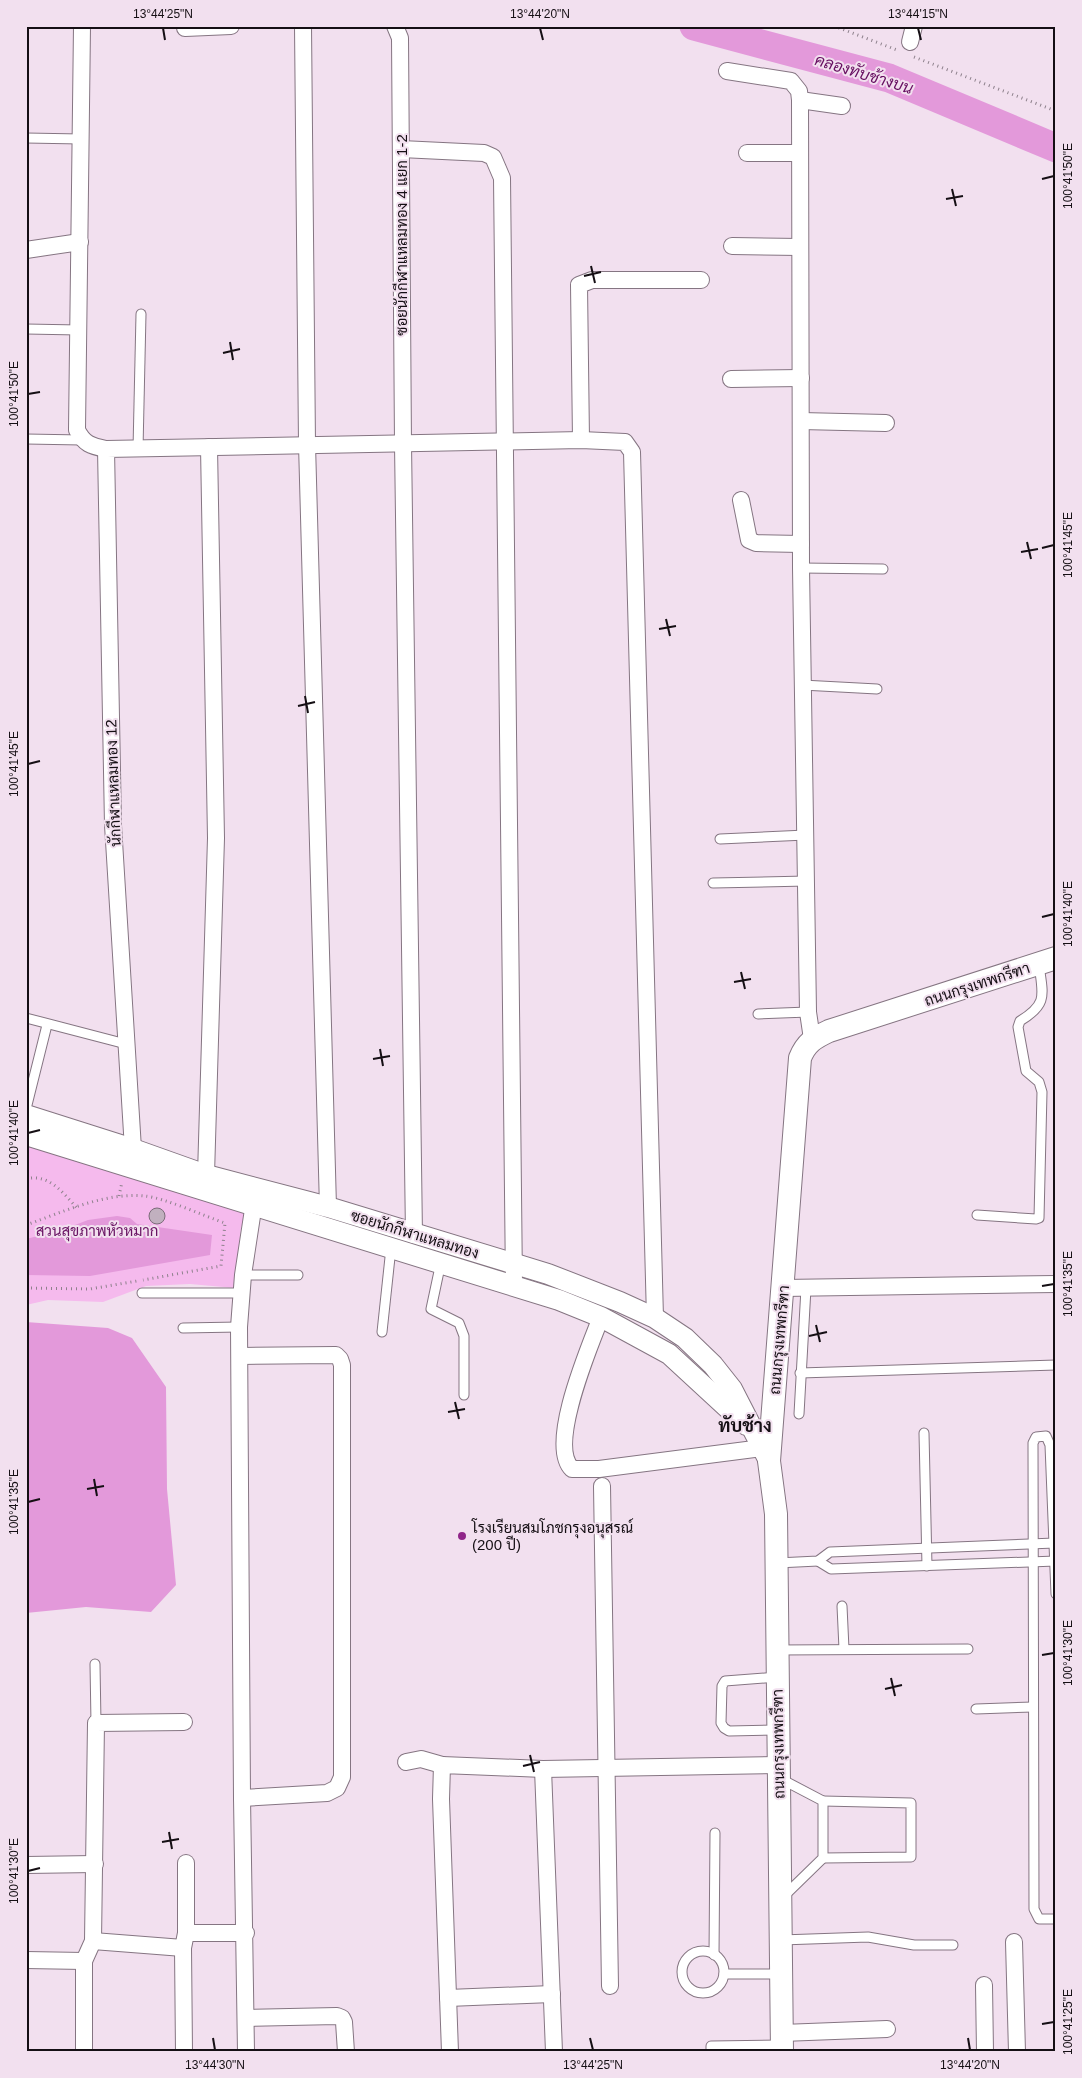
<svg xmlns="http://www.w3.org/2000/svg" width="1082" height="2078" font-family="Arial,Sarabun,sans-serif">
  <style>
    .green { fill: #f5baed }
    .water { fill: #e399da }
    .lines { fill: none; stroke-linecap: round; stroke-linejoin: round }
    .river { stroke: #e399da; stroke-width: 29 }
    .building { fill: #c1b0bf; stroke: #7b6b79 }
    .service-casing { stroke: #857582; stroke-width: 11 }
    .minor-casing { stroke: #857582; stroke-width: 18 }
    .tertiary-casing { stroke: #857582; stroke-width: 22 }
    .secondary-casing { stroke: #857582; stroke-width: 24 }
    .path { stroke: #8e818c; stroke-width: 3; stroke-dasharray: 1 4; stroke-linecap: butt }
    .service { stroke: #fff; stroke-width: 9 }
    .minor { stroke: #fff; stroke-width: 16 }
    .tertiary { stroke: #fff; stroke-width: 20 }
    .secondary { stroke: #fff; stroke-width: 22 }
    .ticks { fill: none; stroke: #150f14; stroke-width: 2 }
    .poi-dot { fill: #902589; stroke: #f2e0ef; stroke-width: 2 }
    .labels { text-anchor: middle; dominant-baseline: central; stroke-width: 4; stroke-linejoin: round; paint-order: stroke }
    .street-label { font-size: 15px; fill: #150f14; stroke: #f2e0ef }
    .park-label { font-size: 15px; fill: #6a1464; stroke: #f2e0ef }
    .poi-label { font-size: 15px; fill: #150f14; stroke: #f2e0ef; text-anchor: start }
    .water-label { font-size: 16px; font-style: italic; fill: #670f61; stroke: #f2e0ef }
    .quarter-label { font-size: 18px; font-weight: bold; fill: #150f14; stroke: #f2e0ef }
    .neatline { fill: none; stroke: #150f14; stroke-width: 2 }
    .ticks-label { font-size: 12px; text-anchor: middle; fill: #150f14 }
  </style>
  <rect width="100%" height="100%" fill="#f2e0ef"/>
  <!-- green -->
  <path class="green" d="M26,1135L254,1203L241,1227L235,1288L190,1284L146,1286L103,1302L48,1300L26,1305Z"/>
  <!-- water -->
  <g class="water">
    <path d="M117,1216L130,1218L137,1224L212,1235L210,1255L90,1276L26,1275V1239L62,1230L88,1220Z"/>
    <path d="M26,1322L108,1328L132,1338L166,1387L167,1489L176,1585L151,1612L86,1607L26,1613Z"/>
  </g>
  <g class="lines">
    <!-- river -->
    <path class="river" d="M694,26L889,78L1056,148"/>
  </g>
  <!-- building -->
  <circle class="building" cx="157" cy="1216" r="8"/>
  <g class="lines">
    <!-- service casing -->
    <g class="service-casing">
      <g id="service">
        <path d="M26,138L81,139"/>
        <path d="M26,329L79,330"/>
        <path d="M26,439L82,440"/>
        <path d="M138,449L141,314"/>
        <path d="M801,568L883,569"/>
        <path d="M802,685L877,689"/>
        <path d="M720,839L806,835"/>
        <path d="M713,883L807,881"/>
        <path d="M758,1014L808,1012"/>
        <path d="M26,1018L126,1044"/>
        <path d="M26,1109L47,1025"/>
        <path d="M977,1215L1036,1219L1039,1218L1042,1092L1039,1082L1026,1071L1018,1027L1020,1021C1048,1004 1043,995 1039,965"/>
        <path d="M441,1262L431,1309L459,1323L464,1336V1395"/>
        <path d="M243,1275H298"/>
        <path d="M142,1293H242"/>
        <path d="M183,1328L239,1327"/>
        <path d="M382,1332L391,1248"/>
        <path d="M800,1373L1056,1365"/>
        <path d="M799,1414L806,1288"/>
        <path d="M924,1433L927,1566"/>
        <path d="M818,1561L831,1569L1056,1561"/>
        <path d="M777,1563L818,1561L830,1552L1055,1543"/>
        <path d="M1056,1594L1050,1445L1046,1436L1036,1437L1033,1443L1034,1909L1039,1919H1056"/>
        <path d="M842,1606L844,1649"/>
        <path d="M777,1650L968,1649"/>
        <path d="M95,1664L96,1723"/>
        <path d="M777,1677L725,1681L722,1686L721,1723L724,1728L729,1731L778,1730"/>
        <path d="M976,1709L1033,1707"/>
        <path d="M781,1779L823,1801V1858L783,1897"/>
        <path d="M823,1858L911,1857V1803L823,1801"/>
        <path d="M781,1940L868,1937L914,1945H953"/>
        <circle cx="703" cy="1972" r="21"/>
        <path d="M714,1955L715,1833"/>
        <path d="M724,1974H781"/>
        <path d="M711,2052V2046L782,2045"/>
      </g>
    </g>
    <!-- minor casing -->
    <g class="minor-casing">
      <g id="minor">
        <path d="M82,26L77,430C84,444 91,446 106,449"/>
        <path d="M303,26L307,444L328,1207"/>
        <path d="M395,26L400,38L403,444L414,1235"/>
        <path d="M185,28L231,26"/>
        <path d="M910,42L914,26"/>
        <path d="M727,71L791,81L799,91L800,100L801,568L808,1012L812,1039"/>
        <path d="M800,100L842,106"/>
        <path d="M401,149L484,153L493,157L502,178L514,1284"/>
        <path d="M747,153H800"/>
        <path d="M732,246L800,247"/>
        <path d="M26,250L80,242"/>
        <path d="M731,379L801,378"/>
        <path d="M801,421L886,423"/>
        <path d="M581,440L579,285L592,280H701"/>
        <path d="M741,500L749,540L756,543L801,544"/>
        <path d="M133,1149L113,825L106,449L581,440L625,442L632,452L655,1318"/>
        <path d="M206,1175L216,838L209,447"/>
        <path d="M783,1288L1056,1284"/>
        <path d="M601,1317C590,1346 547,1445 572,1469H599L762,1448"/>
        <path d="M241,1356L336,1355L340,1359L342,1365V1777L337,1788L327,1793L242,1798"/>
        <path d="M602,1486L610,1986"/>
        <path d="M406,1762L421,1759L442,1765"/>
        <path d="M543,1769L554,2052"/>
        <path d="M26,1865L95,1864"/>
        <path d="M186,1933V1863"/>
        <path d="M93,1941L183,1948L186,1933H246"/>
        <path d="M1014,1942L1017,2052"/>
        <path d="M183,1948L184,2052"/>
        <path d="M26,1960L84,1961"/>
        <path d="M984,1985L985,2052"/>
        <path d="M448,1998L552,1994"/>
        <path d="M246,2018L337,2016L342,2018L344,2022L346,2052"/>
        <path d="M782,2033L887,2029"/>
        <path d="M84,2052V1961L93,1941L96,1723L184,1722"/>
        <path d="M246,2052L242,1798L239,1327L243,1275L254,1203"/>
        <path d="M450,2052L441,1799L442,1765L543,1769L779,1765"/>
      </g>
    </g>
    <!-- tertiary casing -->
    <g class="tertiary-casing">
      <g id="tertiary">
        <path d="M26,1115L133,1149L206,1175L328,1207L548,1274L620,1302L655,1318L685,1338L713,1365L732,1389L769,1461"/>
        <path d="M26,1135L559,1300L601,1317L669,1354L746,1425"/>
      </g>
    </g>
    <!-- secondary casing -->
    <g class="secondary-casing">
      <path id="secondary" d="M782,2052L776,1514L769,1461L800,1058C806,1043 814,1038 829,1031L1056,958"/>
    </g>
    <!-- path -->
    <g class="path">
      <path d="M834,26L897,50"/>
      <path d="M914,57L1056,111"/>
      <path d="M26,1179C49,1173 63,1193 77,1208"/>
      <path d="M119,1196L122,1182"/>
      <path d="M26,1225C63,1212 105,1192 145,1196C165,1198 204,1216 225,1223L221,1266L143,1280"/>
      <path d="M26,1288L90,1289L137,1281"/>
    </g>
    <!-- service -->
    <use href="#service" class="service"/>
    <!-- minor -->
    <use href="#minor" class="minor"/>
    <!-- tertiary -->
    <use href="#tertiary" class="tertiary"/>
    <!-- secondary -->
    <use href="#secondary" class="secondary"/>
  </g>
  <!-- ticks -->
  <path class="ticks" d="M163,28L165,40M540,28L543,40M918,28L921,40M1042,179L1054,176M952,189L956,206M946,199L963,196M591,266L595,283M584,276L601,272M230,342L233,360M223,353L240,349M28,394L40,392M1027,542L1031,559M1042,548L1054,545M1021,552L1038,549M666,619L670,636M659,629L676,626M305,696L308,713M298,706L315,702M28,764L40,761M1042,917L1054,914M741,972L745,989M734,982L751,979M380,1049L383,1066M373,1059L390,1056M28,1133L40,1130M1042,1286L1054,1284M816,1325L820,1342M809,1336L827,1332M455,1402L459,1419M448,1412L465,1409M94,1479L97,1496M87,1489L104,1486M28,1502L40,1499M1042,1655L1054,1653M891,1678L895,1696M885,1689L902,1685M530,1755L534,1772M523,1766L540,1762M169,1832L172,1849M162,1842L179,1839M28,1871L40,1868M1042,2024L1054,2022M213,2038L215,2050M590,2038L593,2050M968,2038L970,2050"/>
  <!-- markers -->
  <circle class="poi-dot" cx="462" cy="1536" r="5"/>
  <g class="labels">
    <!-- street labels -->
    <g class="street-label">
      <text transform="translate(401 235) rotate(-90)">ซอยนักกีฬาแหลมทอง 4 แยก 1-2</text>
      <text transform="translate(113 783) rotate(-92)">นักกีฬาแหลมทอง 12</text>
      <text transform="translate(977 984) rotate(-18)">ถนนกรุงเทพกรีฑา</text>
      <text transform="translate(415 1234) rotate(17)">ซอยนักกีฬาแหลมทอง</text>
      <text transform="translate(779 1340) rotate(-85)">ถนนกรุงเทพกรีฑา</text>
      <text transform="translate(778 1744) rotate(-91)">ถนนกรุงเทพกรีฑา</text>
    </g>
    <!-- park labels -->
    <g class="park-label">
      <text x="97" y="1230">สวนสุขภาพหัวหมาก</text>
    </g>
    <!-- poi labels -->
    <g class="poi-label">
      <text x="472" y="1527">โรงเรียนสมโภชกรุงอนุสรณ์<tspan x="472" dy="17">(200 ปี)</tspan></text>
    </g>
    <!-- water labels -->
    <g class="water-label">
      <text transform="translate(864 74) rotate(17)">คลองทับช้างบน</text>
    </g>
    <!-- quarter labels -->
    <g class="quarter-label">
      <text x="745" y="1426">ทับช้าง</text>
    </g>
  </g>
  <!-- border -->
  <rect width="1082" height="2078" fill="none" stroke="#f2e0ef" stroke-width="55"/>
  <rect x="28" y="28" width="1026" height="2022" class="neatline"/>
  <g class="ticks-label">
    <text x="163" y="18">13°44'25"N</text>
    <text x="540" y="18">13°44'20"N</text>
    <text x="918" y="18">13°44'15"N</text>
    <text transform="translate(1068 176) rotate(-90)" y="4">100°41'50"E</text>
    <text transform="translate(14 394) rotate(-90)" y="4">100°41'50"E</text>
    <text transform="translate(1068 545) rotate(-90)" y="4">100°41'45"E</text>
    <text transform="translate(14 764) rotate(-90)" y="4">100°41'45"E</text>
    <text transform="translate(1068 914) rotate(-90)" y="4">100°41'40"E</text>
    <text transform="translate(14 1133) rotate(-90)" y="4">100°41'40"E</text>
    <text transform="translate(1068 1284) rotate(-90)" y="4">100°41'35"E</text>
    <text transform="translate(14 1502) rotate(-90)" y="4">100°41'35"E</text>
    <text transform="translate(1068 1653) rotate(-90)" y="4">100°41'30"E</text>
    <text transform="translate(14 1871) rotate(-90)" y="4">100°41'30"E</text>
    <text transform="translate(1068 2022) rotate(-90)" y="4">100°41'25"E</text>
    <text x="215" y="2069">13°44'30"N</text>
    <text x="593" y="2069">13°44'25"N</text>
    <text x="970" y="2069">13°44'20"N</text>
  </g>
</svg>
